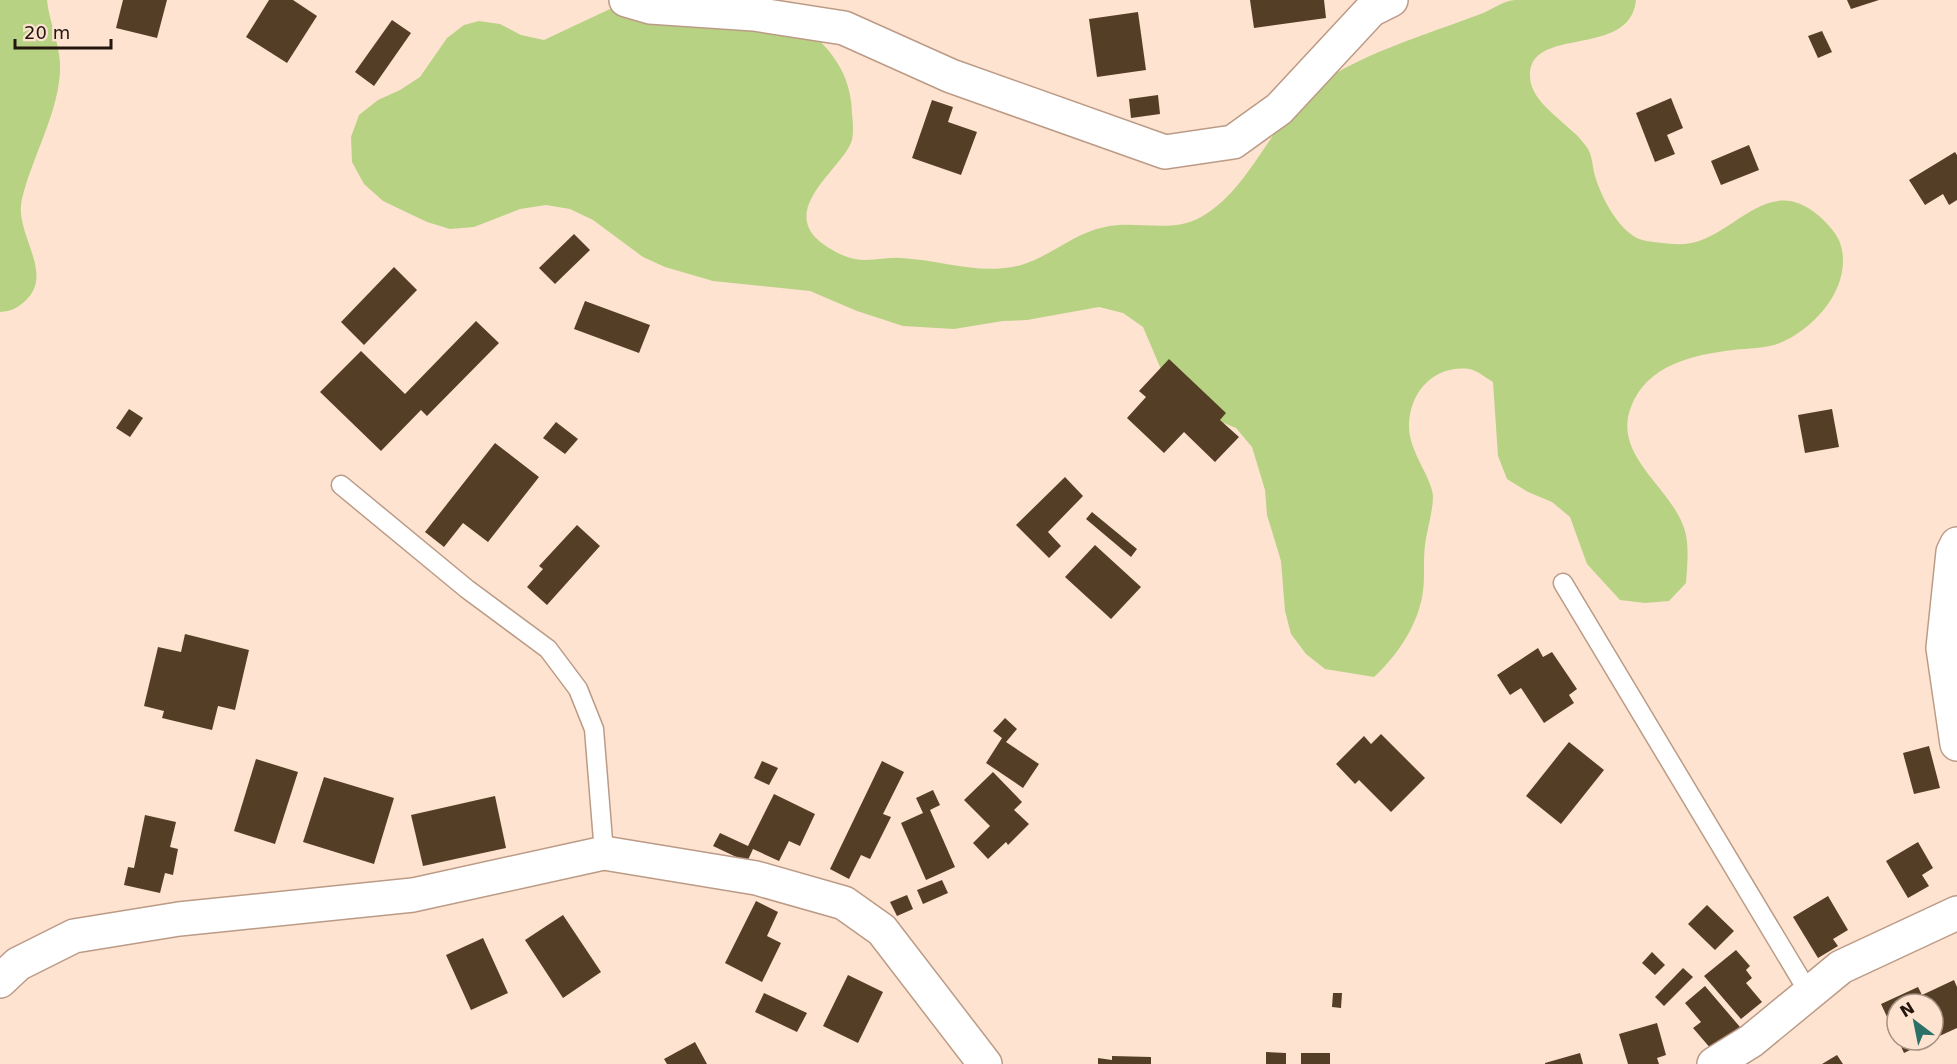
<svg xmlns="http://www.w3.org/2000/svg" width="1957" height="1064" font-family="'DejaVu Sans',sans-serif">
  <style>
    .green { fill: #b8d284 }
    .building { fill: #543f26 }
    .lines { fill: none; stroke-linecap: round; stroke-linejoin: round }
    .service-casing { stroke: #bb9b86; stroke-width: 21 }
    .minor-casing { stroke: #bb9b86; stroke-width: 36 }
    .service { stroke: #fff; stroke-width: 18 }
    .minor { stroke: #fff; stroke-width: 33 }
  </style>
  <rect width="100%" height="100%" fill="#fee3d1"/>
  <!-- green -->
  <g class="green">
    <path d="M0,0H47C49,21 59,42 60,63C62,107 32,156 22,199C13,233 57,274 24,302C15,309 12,311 0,312Z"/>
    <path d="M629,0L813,34C838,58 851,80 852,114C853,123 854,135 851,143C839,170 786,205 815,237C823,246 843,257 855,259C869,262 887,257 901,258C942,260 980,276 1021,265C1051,256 1074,233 1105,227C1137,220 1171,234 1201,217C1248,191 1270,126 1310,91C1350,57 1428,34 1478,15C1491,11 1501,1 1515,0C1555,0 1596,0 1636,0C1630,60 1528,24 1530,77C1531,105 1571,124 1586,146C1593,155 1592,166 1595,176C1601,196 1615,223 1632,235C1639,241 1654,242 1662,243C1677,245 1691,245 1704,239C1744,222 1774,177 1819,216C1827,223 1838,234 1841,246C1852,286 1816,328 1780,343C1765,349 1749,348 1733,350C1692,355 1647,365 1631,407C1611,458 1677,490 1686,535C1689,550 1687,568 1686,583L1669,601L1645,603L1620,600L1587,564L1570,517L1552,502L1528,492L1507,479L1498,456L1493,382C1486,378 1477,370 1469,369C1434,365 1409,392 1409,427C1409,451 1432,478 1433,496C1433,512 1427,529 1425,545C1423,561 1425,576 1423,591C1419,624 1397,656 1374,677L1325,669L1306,654L1291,634L1285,611L1281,561L1267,515L1265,490L1252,447L1236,428L1214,419L1172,395L1143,327L1123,313L1099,307L1027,320L1003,321L954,329L903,326L857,311L810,291L713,281L665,267L643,257L593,220L570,209L546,205L520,209L474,227L450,229L427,222L383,201L364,184L352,162L351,137L359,115L378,100L400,90L420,77L447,38L464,25L479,21L500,24L521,35L544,40Z"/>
  </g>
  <!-- building -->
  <g class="building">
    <path d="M123,0H167L157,38L116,28Z"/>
    <path d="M269,0H293L317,16L287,63L246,37Z"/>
    <path d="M1250,0H1324L1326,18L1254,28Z"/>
    <path d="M1847,0H1879L1851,9Z"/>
    <path d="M1138,12L1146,70L1097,77L1089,19Z"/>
    <path d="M392,20L411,33L374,86L355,72Z"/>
    <path d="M1822,31L1832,52L1818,58L1808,36Z"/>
    <path d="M1158,95L1160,114L1131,118L1129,99Z"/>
    <path d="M1671,98L1683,128L1667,135L1675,154L1655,162L1636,113Z"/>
    <path d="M932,100L953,107L948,122L977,132L961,175L912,158Z"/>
    <path d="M1749,145L1759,170L1721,185L1711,161Z"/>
    <path d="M1955,152L1957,155V200L1949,205L1943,194L1925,205L1909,180Z"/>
    <path d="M574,234L590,250L555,284L539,268Z"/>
    <path d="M394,267L417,290L364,345L341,322Z"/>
    <path d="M585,301L650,325L639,353L574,329Z"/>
    <path d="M476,321L499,343L427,416L421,410L381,451L320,392L361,351L405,394Z"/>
    <path d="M1169,359L1226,413L1220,420L1239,437L1215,462L1184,432L1164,453L1127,418L1146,397L1139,391Z"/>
    <path d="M129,409L143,418L130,437L116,428Z"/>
    <path d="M1832,409L1839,447L1805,453L1798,415Z"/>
    <path d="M556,422L578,439L565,454L543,438Z"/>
    <path d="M495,443L539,477L488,542L463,523L444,547L425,532Z"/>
    <path d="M1065,477L1083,496L1048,532L1061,546L1049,558L1016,525Z"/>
    <path d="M1092,512L1137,549L1131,557L1086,519Z"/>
    <path d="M577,525L600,546L547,605L527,587L543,569L539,566Z"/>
    <path d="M1095,545L1141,587L1111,619L1065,577Z"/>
    <path d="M185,634L249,650L235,710L218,706L212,730L162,718L164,711L144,706L158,647L181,652Z"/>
    <path d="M1538,648L1543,657L1552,652L1577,689L1569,695L1574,703L1544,723L1521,688L1510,695L1497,675Z"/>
    <path d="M1005,718L1017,729L1006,742L1039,764L1023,788L986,763L1002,738L993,731Z"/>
    <path d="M1381,734L1425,778L1391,812L1359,780L1355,784L1336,764L1364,736L1371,744Z"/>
    <path d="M1569,742L1604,770L1561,824L1526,796Z"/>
    <path d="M1929,746L1940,788L1914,794L1903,753Z"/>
    <path d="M256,759L298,772L275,844L234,831Z"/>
    <path d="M762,761L778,768L769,785L754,778Z"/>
    <path d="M882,761L904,772L883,814L891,817L870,859L861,855L849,879L830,869Z"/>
    <path d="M993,772L1022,802L1014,810L1029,824L1008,845L1006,842L988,859L973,843L990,826L964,800Z"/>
    <path d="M324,777L394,798L374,864L303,842Z"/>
    <path d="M933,790L940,805L930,810L955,867L926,880L901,823L923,813L916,798Z"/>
    <path d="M774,794L815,814L800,846L789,841L779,861L753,849L747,862L713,846L720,833L748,846Z"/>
    <path d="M495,796L506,848L423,866L411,815Z"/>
    <path d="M145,815L176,822L170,847L178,849L173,875L165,873L160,893L124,885L128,867L134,868Z"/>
    <path d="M1918,842L1933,868L1922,875L1929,886L1908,898L1886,861Z"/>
    <path d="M942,880L948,893L923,904L917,890Z"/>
    <path d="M907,895L913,909L897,916L890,902Z"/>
    <path d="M1828,896L1848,930L1833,939L1838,946L1818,958L1793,917Z"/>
    <path d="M756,901L778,912L767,936L781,943L762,982L725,963Z"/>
    <path d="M1707,905L1734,931L1715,950L1688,924Z"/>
    <path d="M563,915L601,972L563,998L525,940Z"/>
    <path d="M483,938L508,993L471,1010L446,955Z"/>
    <path d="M1736,950L1750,966L1746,970L1752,978L1746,983L1762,1002L1741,1019L1704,976Z"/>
    <path d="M1652,952L1665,965L1655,975L1642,963Z"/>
    <path d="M1683,968L1693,977L1664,1006L1655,997Z"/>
    <path d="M848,975L883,992L858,1043L823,1026Z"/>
    <path d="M1954,980L1957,987V1028L1933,1039V1004H1897V1038L1881,1004L1918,987L1922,995Z"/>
    <path d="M1705,986L1740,1027L1712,1050L1693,1028L1701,1022L1685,1003Z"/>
    <path d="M764,993L807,1013L797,1032L755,1012Z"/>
    <path d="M1333,993H1342L1341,1008L1332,1007Z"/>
    <path d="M1657,1023L1666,1055L1657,1058L1659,1064H1628L1619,1034Z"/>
    <path d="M1898,1040H1931L1904,1053Z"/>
    <path d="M695,1042L707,1064H667L664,1059Z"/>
    <path d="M1266,1052L1286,1053V1064H1266Z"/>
    <rect x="1301" y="1053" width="29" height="11"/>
    <path d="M1580,1053L1583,1064H1545V1063Z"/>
    <path d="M1837,1055L1843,1064H1822Z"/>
    <path d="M1112,1056L1151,1057V1064H1098V1058L1112,1060Z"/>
  </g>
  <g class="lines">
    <!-- service casing -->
    <g class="service-casing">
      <g id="service">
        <path d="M341,485L467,589L548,649L578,689L594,729L604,853"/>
        <path d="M1563,583L1809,993"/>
      </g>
    </g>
    <!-- minor casing -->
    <g class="minor-casing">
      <g id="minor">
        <path d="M626,0L650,7L754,14L844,28L951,76L1165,152L1233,142L1279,109L1371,10L1391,0"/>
        <path d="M1957,544L1953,552L1943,648L1957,744"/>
        <path d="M0,981L18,964L74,936L179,919L413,895L604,853L756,878L844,903L882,930L985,1064"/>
        <path d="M1714,1064L1751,1041L1841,967L1957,913"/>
      </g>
    </g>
    <!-- service -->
    <use href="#service" class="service"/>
    <!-- minor -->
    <use href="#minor" class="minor"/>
  </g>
  <!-- north arrow -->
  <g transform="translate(1915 1022) rotate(328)"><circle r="28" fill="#fee3d1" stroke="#a69183" stroke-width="1.5"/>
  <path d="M0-4.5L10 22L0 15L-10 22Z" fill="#2b7167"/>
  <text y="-9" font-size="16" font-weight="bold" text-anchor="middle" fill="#22160e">N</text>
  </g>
  <!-- scale -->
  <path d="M15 39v9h96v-9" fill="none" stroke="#22160e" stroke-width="3"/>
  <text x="24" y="39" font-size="18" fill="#22160e" stroke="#fee3d1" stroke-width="4.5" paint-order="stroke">20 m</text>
</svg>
